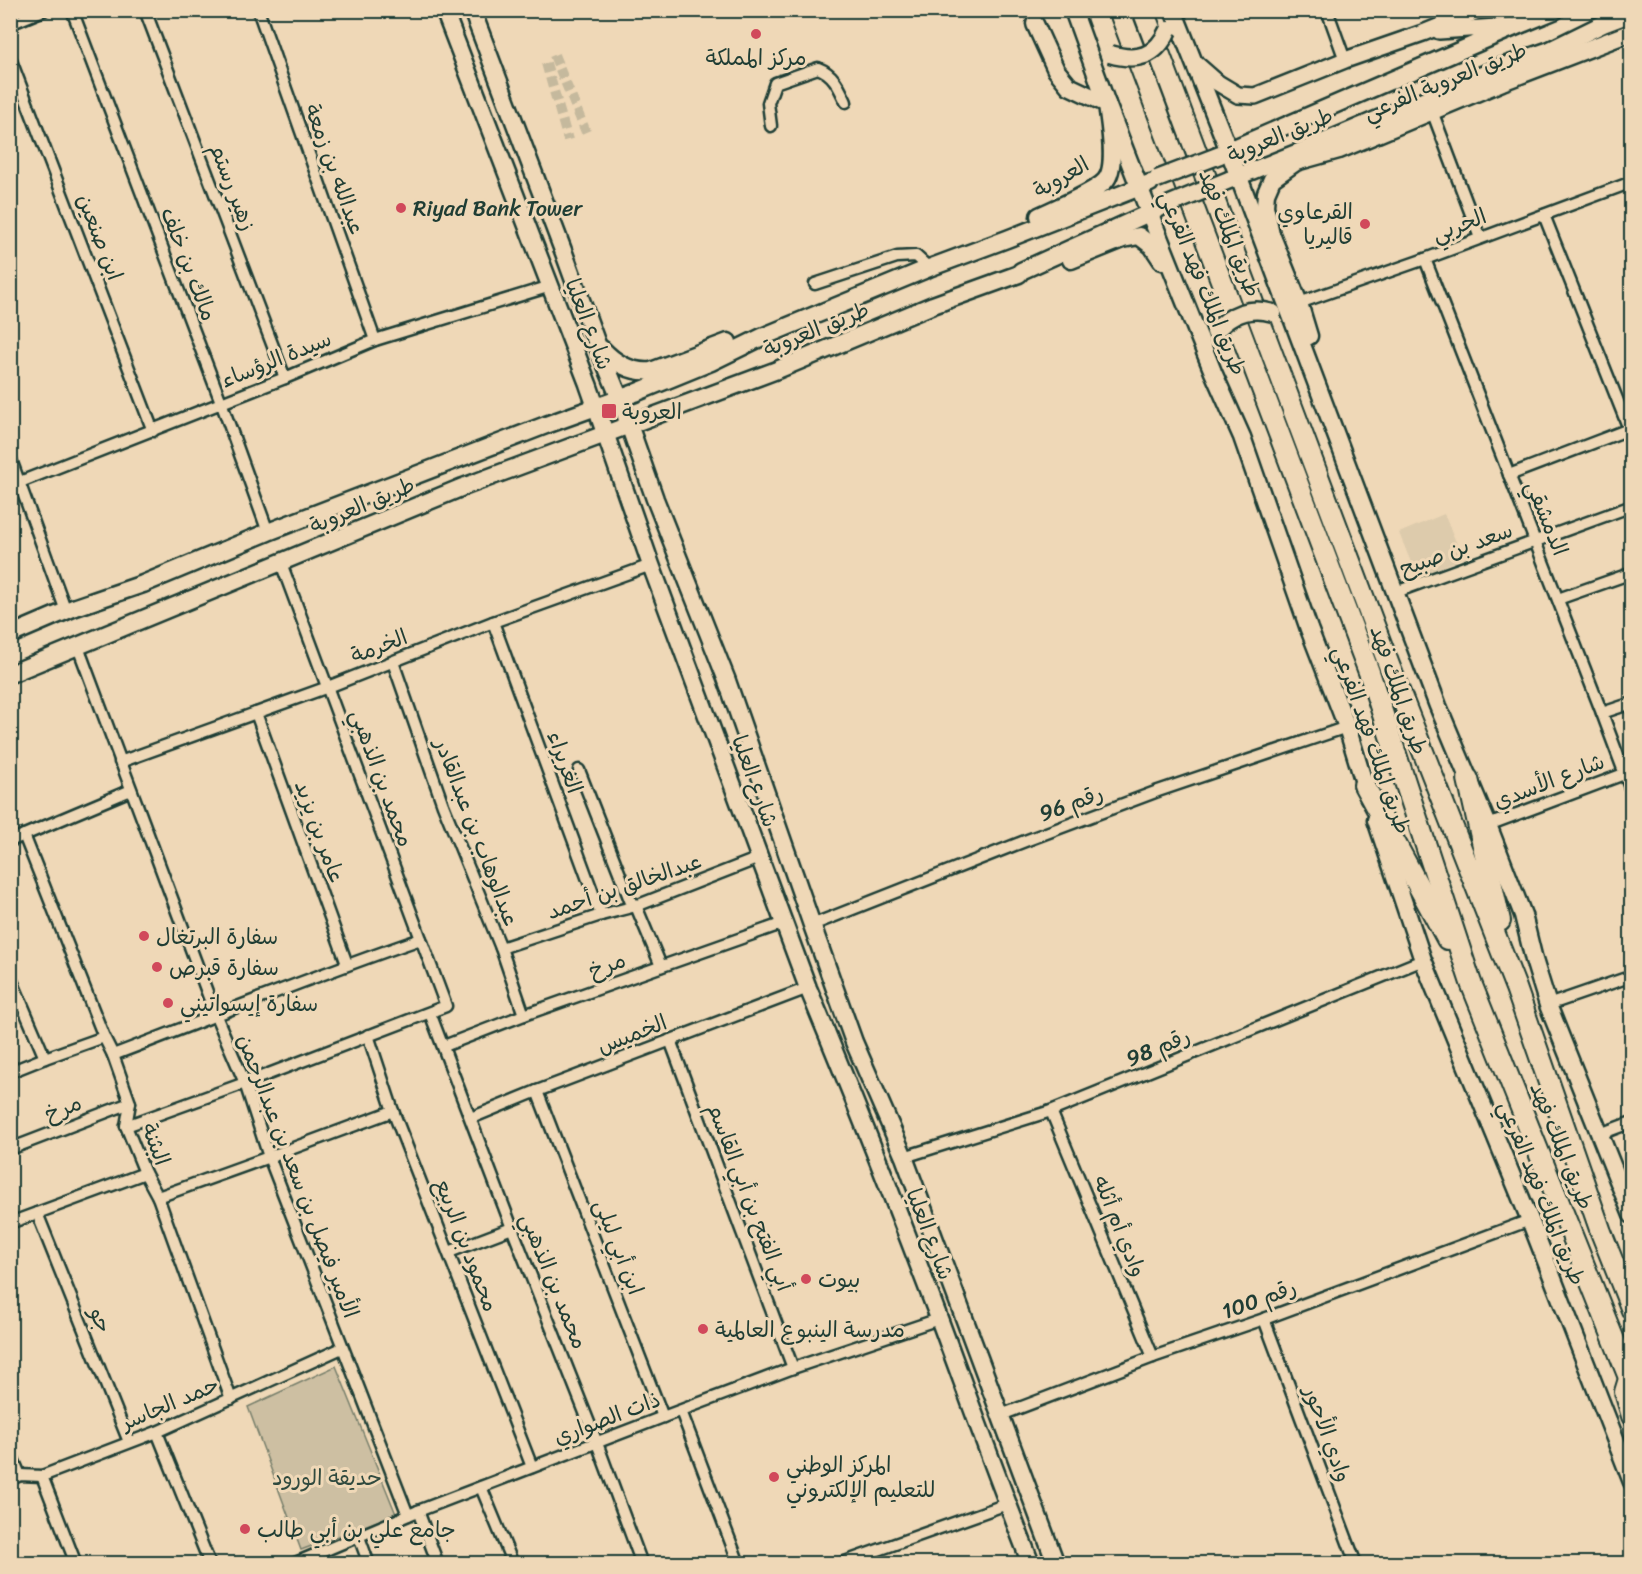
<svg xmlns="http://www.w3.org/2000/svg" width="1642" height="1574" font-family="Sriracha,'Playpen Sans Arabic',sans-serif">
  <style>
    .built { fill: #ddcbac }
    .green { fill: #cdbfa2; stroke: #767e6b; stroke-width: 1.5 }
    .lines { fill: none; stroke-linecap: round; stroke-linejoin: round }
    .street-tunnel { stroke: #c5b99d; stroke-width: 10; stroke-dasharray: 10 5; stroke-linecap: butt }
    .street-casing { stroke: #1f3d34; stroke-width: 15 }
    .secondary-casing { stroke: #1f3d34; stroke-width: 20 }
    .primary-casing { stroke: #1f3d34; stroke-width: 21 }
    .highway-casing { stroke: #1f3d34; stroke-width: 24 }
    .street { stroke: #efd8b7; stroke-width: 10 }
    .secondary { stroke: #efd8b7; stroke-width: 15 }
    .primary { stroke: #efd8b7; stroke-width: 16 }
    .highway { stroke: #efd8b7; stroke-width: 20 }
    .primary-bridge-casing { stroke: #1f3d34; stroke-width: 21; stroke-linecap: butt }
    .primary-bridge { stroke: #efd8b7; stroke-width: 16 }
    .poi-dot { fill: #d1495b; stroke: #efd8b7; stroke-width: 2 }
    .labels { text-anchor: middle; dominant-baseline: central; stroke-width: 6; stroke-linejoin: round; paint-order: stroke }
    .poi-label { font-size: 22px; fill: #1f3d34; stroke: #efd8b7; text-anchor: start }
    .street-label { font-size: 22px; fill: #1f3d34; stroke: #efd8b7 }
    .park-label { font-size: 22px; fill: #304a3f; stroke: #efd8b7 }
  </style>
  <rect width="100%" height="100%" fill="#efd8b7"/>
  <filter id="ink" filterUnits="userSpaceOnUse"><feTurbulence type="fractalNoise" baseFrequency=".0167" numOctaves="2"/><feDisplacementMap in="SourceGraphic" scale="12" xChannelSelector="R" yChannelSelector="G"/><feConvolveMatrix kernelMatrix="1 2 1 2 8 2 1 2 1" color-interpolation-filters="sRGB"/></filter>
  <g filter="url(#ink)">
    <!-- built -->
    <path class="built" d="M1444,514L1463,558L1417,577L1399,533Z"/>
    <!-- green -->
    <path class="green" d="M336,1366L396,1514L301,1550L248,1407Z"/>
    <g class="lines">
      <!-- street-tunnel -->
      <g class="street-tunnel">
        <path d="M554,55L586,132"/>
        <path d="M546,63L568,140"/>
      </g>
      <!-- street casing -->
      <g class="street-casing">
        <g id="street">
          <path d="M72,10L221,402L268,532"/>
          <path d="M145,10L285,378"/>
          <path d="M258,10L375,340"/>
          <path d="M1327,10L1345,60"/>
          <path d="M10,24L44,10"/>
          <path d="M10,58L153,431"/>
          <path d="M1432,111L1480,238"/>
          <path d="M771,126L768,103L775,83L818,68C834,74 839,87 846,102"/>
          <path d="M1544,215L1629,429"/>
          <path d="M1425,259L1602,713L1632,793"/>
          <path d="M815,284L897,257L916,256L929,268"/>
          <path d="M1299,303L1425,259L1632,182"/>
          <path d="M10,457L66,611"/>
          <path d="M1509,475L1632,428"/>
          <path d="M20,482L285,378L375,340L551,286"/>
          <path d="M1396,592L1632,506"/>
          <path d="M1558,599L1632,573"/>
          <path d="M493,622L601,915"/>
          <path d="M78,647L216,1016L245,1083L269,1157L408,1515"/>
          <path d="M393,662L443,805L501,948L524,1015"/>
          <path d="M256,713L347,964"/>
          <path d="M1602,713L1632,703"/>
          <path d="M120,762L328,687L493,622L651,565"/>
          <path d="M579,770L630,900L636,906L661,966"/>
          <path d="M1488,825L1624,774"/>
          <path d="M24,835L104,1037L113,1055L130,1103L126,1126L145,1173L158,1197L231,1399"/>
          <path d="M10,841L131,790"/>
          <path d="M812,925L1025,841L1158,791L1347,727"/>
          <path d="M501,948L601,915L636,906L759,858"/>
          <path d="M10,976L45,1058"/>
          <path d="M1548,1005L1632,976"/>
          <path d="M430,1013L512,1228L597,1443L642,1564"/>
          <path d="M368,1035L393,1111L532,1467"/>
          <path d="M670,1040L793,1368"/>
          <path d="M444,1046L524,1015L784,923"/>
          <path d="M113,1055C216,1016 317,974 421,939"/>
          <path d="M10,1072L45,1058L104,1037"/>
          <path d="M537,1091L663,1417"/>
          <path d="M1051,1111L1153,1357"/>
          <path d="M471,1118L537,1091L808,988"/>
          <path d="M126,1126L245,1083L446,1006L281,563"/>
          <path d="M1600,1134L1632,1122"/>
          <path d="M10,1149L130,1103"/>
          <path d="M904,1157L1051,1111L1423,960"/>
          <path d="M158,1197L269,1157L393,1111"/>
          <path d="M37,1213L129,1442"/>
          <path d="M10,1223L145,1173"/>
          <path d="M449,1252L512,1228"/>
          <path d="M1264,1319L1356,1564"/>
          <path d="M681,1411L739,1564"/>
          <path d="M1001,1415L1153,1357L1264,1319L1530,1220"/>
          <path d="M157,1432L210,1564"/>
          <path d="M10,1452L20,1475"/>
          <path d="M42,1476L76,1564"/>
          <path d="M10,1480L20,1475L42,1476L157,1432L342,1348"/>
          <path d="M481,1487L513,1564"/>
          <path d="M418,1511L438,1564"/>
          <path d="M359,1537L369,1564"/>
          <path d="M293,1564L418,1511L663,1417L793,1368L939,1319"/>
          <path d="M839,1564L1007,1504"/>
        </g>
      </g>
      <!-- secondary casing -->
      <g class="secondary-casing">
        <g id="secondary">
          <path d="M1439,31L1511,26"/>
          <path d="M1194,62L1218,83L1238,95L1255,96L1345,60L1423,33L1480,10"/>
        </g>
      </g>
      <!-- primary casing -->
      <g class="primary-casing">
        <g id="primary">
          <path d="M444,10L588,384L651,565L808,988C854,1098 898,1210 940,1321C970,1402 999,1483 1031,1564"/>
          <path d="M472,10L564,253L597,344L620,399L655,499L726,678L812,925L854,1042L904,1157L1056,1564"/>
          <path d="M1073,10L1107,104L1149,212L1213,372L1242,437L1309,629L1347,727L1368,796"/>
          <path d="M1173,10L1229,151L1438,706L1488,825L1523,915L1534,960L1548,1005L1632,1215"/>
          <path d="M1035,24L1056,70L1069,86L1107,104C1109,122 1118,167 1105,181C1095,192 1054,209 1039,216"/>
          <path d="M1220,154L1517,26L1556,10"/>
          <path d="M1229,180L1324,142L1501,67L1550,50L1603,24L1632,13"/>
          <path d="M1071,260L1123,239L1139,236L1152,246L1162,261"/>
          <path d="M1309,336L1299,303L1271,234L1265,206L1266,193L1272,179L1296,162L1339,150L1502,82L1632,32"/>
          <path d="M602,349C615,363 631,373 651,371L728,342"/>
          <path d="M10,635L73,608L143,584L268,532L546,425L635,393L711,362L762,337L929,268L1007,239L1150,183"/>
          <path d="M10,674L463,487L777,370L933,305L1019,274L1021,271L1160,208"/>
          <path d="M1376,820L1423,960L1530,1220L1632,1482"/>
        </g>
      </g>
      <!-- highway casing -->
      <g class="highway-casing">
        <g id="highway">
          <path d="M1119,10L1369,672L1471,983L1632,1385"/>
          <path d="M1143,10L1389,665L1516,988L1601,1232L1632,1310"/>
          <path d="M1468,779L1500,921"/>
          <path d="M1364,785L1447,939"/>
          <path d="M1629,1379L1625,1392L1632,1416"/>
        </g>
      </g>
      <!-- street -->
      <use href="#street" class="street"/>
      <!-- secondary -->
      <use href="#secondary" class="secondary"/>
      <!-- primary -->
      <use href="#primary" class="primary"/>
      <!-- highway -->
      <use href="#highway" class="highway"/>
      <!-- primary-bridge casing -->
      <g class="primary-bridge-casing">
        <g id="primary-bridge">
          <path d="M1110,54C1137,62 1156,57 1168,30"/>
          <path d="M1157,179L1220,155"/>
          <path d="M1168,205L1229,180"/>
          <path d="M1215,332C1230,314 1250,306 1273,313"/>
        </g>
      </g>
      <!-- primary-bridge -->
      <use href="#primary-bridge" class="primary-bridge"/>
    </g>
  </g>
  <!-- markers -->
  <g class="poi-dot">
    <circle cx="756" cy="34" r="6"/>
    <circle cx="401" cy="208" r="6"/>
    <circle cx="1365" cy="224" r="6"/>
    <rect x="601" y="403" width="16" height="16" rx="3"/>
    <circle cx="144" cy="936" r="6"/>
    <circle cx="157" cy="967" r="6"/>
    <circle cx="168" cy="1003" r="6"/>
    <circle cx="806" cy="1279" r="6"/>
    <circle cx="703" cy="1329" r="6"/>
    <circle cx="774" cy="1477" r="6"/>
    <circle cx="245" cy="1529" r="6"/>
  </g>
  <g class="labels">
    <!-- poi labels -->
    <g class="poi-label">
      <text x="756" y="57" text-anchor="middle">مركز المملكة</text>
      <text x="413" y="208">Riyad Bank Tower</text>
      <text x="1353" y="211" text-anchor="end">القرعاوي<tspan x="1353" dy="25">قاليريا</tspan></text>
      <text x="622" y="411">العروبة</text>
      <text x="156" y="936">سفارة البرتغال</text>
      <text x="169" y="967">سفارة قبرص</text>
      <text x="180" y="1003">سفارة إيسواتيني</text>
      <text x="818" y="1279">بيوت</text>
      <text x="715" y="1329">مدرسة الينبوع العالمية</text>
      <text x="786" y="1464">المركز الوطني<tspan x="786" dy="25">للتعليم الإلكتروني</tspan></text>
      <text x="257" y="1529">جامع علي بن أبي طالب</text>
    </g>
    <!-- street labels -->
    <g class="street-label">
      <text transform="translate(1445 81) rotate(-22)">طريق العروبة الفرعي</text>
      <text transform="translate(1280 135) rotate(-22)">طريق العروبة</text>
      <text transform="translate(335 169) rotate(70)">عبدالله بن زمعة</text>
      <text transform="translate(1061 177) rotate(-30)">العروبة</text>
      <text transform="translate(233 187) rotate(69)">زهير رستم</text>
      <text transform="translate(1459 225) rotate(-21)">الحربي</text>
      <text transform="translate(1230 233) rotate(69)">طريق الملك فهد</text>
      <text transform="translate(100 237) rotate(69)">ابن صنعين</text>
      <text transform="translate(189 264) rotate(69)">مالك بن خلف</text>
      <text transform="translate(1203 283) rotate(68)">طريق الملك فهد الفرعي</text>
      <text transform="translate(589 324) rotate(69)">شارع العليا</text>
      <text transform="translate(816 329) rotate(-22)">طريق العروبة</text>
      <text transform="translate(276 359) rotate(-22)">سيدة الرؤساء</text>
      <text transform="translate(362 505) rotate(-23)">طريق العروبة</text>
      <text transform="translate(1547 518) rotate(68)">الدمشقي</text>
      <text transform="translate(1456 549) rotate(-20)">سعد بن صبيح</text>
      <text transform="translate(379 646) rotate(-21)">الخرمة</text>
      <text transform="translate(1399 690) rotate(71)">طريق الملك فهد</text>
      <text transform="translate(1372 740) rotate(71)">طريق الملك فهد الفرعي</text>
      <text transform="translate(565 762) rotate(70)">الغريراء</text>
      <text transform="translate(382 778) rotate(70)">محمد بن الذهبي</text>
      <text transform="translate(755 781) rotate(70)">شارع العليا</text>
      <text transform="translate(1549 781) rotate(-21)">شارع الأسدي</text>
      <text transform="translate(1071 803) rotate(-20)">رقم 96</text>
      <text transform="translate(320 832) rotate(70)">عامر بن يزيد</text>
      <text transform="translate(477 832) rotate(69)">عبدالوهاب بن عبدالقادر</text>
      <text transform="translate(624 886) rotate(-19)">عبدالخالق بن أحمد</text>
      <text transform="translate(607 965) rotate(-20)">مرخ</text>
      <text transform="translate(632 1034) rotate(-21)">الخميس</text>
      <text transform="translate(1158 1047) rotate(-22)">رقم 98</text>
      <text transform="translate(63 1108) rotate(-21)">مرخ</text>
      <text transform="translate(156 1144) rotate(70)">البثنة</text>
      <text transform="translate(1562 1146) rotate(68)">طريق الملك فهد</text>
      <text transform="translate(298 1176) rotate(69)">الأمير فيصل بن سعد بن عبدالرحمن</text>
      <text transform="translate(1542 1193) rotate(68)">طريق الملك فهد الفرعي</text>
      <text transform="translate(750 1197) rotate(69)">أبي الفتح بن أبي القاسم</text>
      <text transform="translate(1120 1226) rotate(68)">وادي أم أثله</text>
      <text transform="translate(930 1234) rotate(69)">شارع العليا</text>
      <text transform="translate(467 1245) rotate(69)">محمود بن الربيع</text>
      <text transform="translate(619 1247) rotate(69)">ابن أبي ليلى</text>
      <text transform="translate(554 1281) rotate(68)">محمد بن الذهبي</text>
      <text transform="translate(1259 1299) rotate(-20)">رقم 100</text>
      <text transform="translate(101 1320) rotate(68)">جو</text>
      <text transform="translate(170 1403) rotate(-23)">حمد الجاسر</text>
      <text transform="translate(607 1418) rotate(-21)">ذات الصواري</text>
      <text transform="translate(1328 1434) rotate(70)">وادي الأحور</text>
    </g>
    <!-- park labels -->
    <g class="park-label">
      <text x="327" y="1477">حديقة الورود</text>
    </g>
  </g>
  <!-- margin -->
  <rect width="1642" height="1574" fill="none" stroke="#efd8b7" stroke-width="36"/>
  <rect x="18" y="18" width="1606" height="1538" fill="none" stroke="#1f3d34" stroke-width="2" filter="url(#ink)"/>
</svg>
